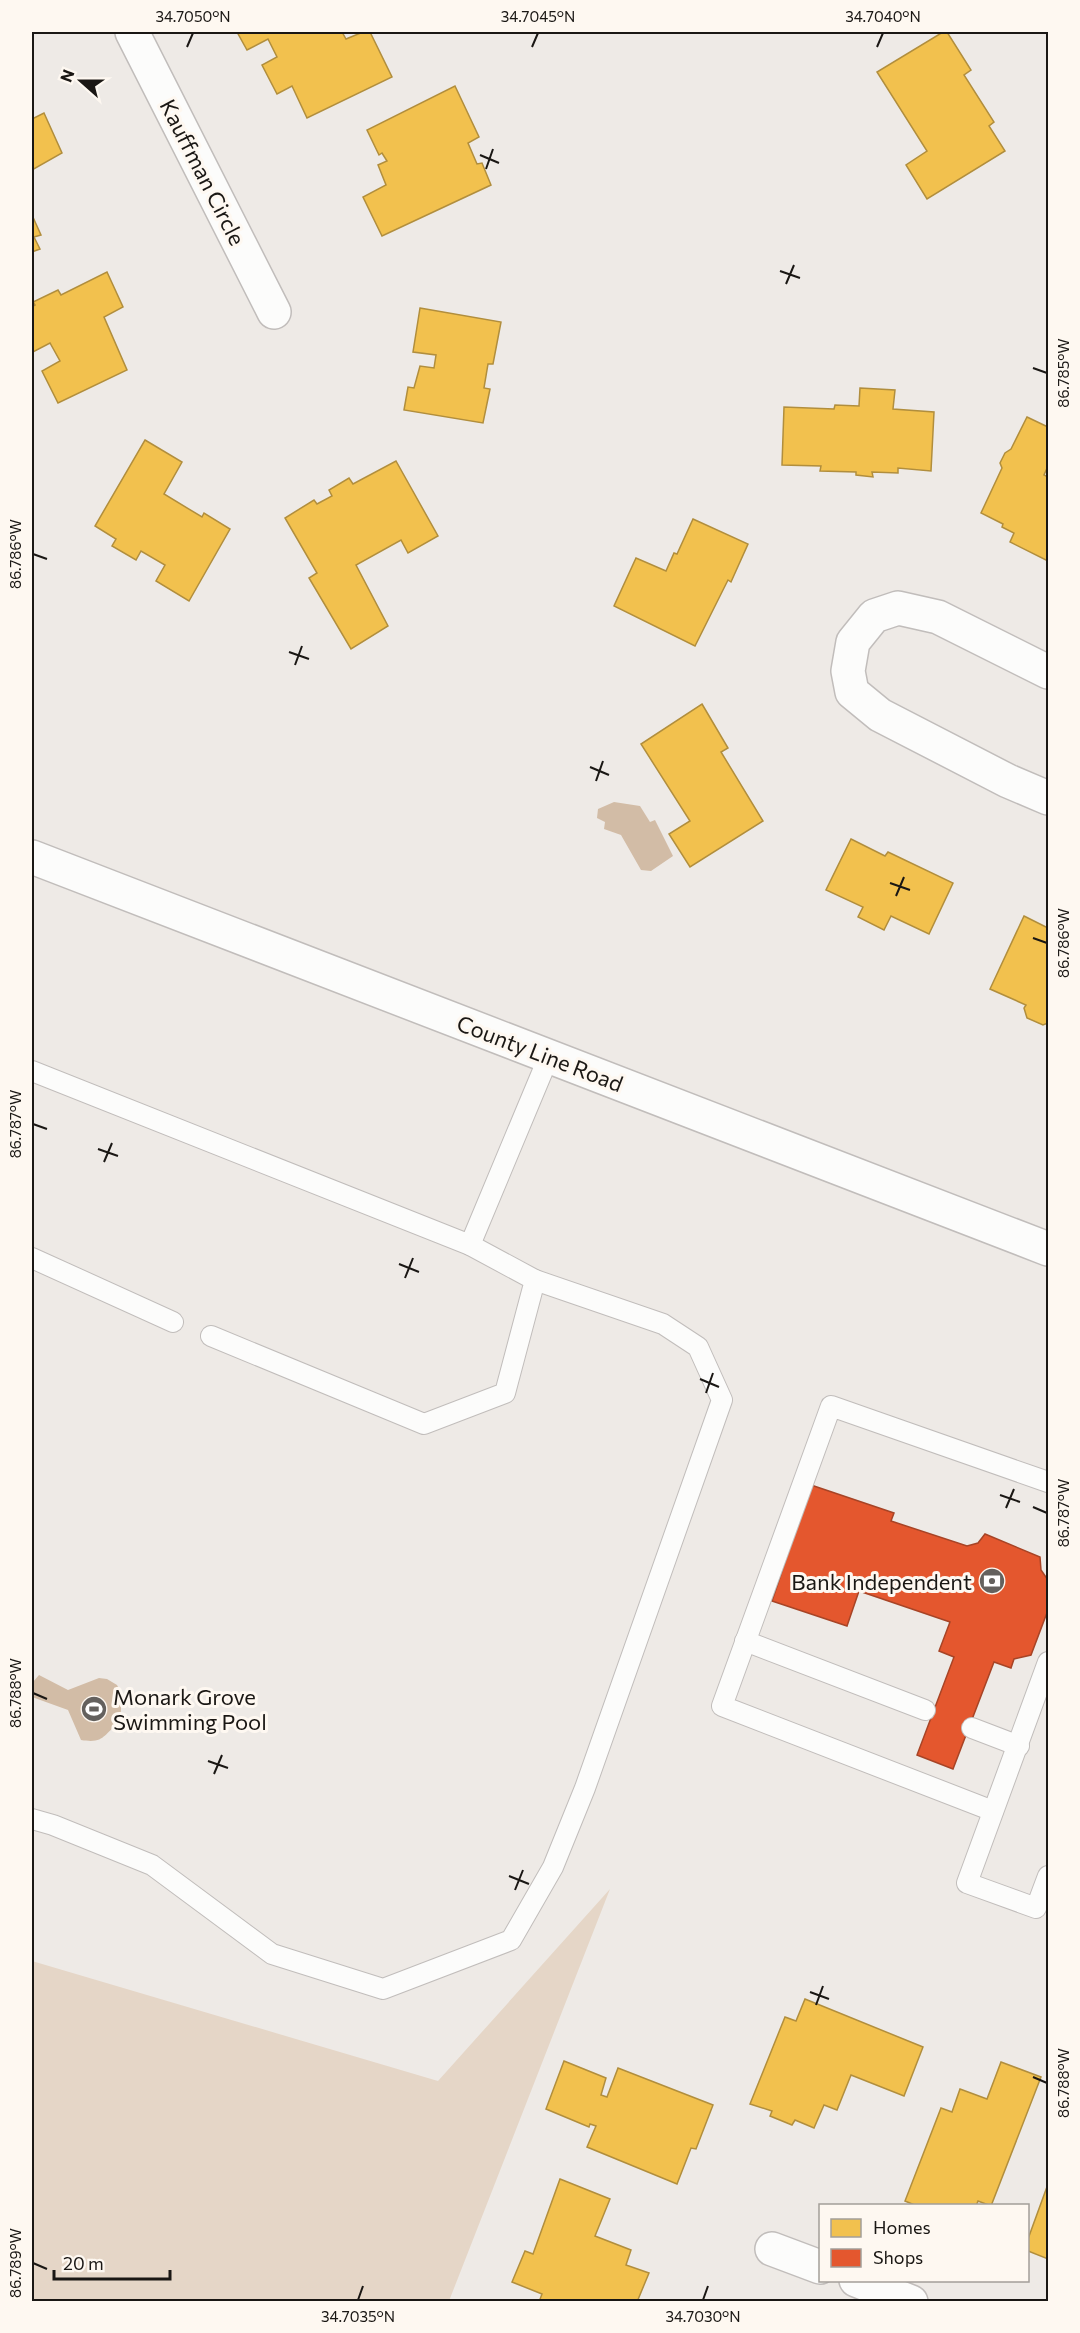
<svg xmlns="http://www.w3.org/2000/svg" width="1080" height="2333" font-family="Commissioner,sans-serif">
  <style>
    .green { fill: #e5d6c7 }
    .water { fill: #d2bca6 }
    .homes { fill: #f2c14e; stroke: #b18e3d; stroke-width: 1.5 }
    .shops { fill: #e4572e; stroke: #a74426; stroke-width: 1.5 }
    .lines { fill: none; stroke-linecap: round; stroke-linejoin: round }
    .service-casing { stroke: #c1bdbb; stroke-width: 22 }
    .minor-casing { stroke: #c1bdbb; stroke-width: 36 }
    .secondary-casing { stroke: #c1bdbb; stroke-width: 36 }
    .service { stroke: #fcfcfb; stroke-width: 20 }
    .minor { stroke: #fcfcfb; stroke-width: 33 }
    .secondary { stroke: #fcfcfb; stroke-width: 33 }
    .ticks { fill: none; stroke: #1a1714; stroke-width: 2 }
    .labels { text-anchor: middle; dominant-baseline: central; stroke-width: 6; stroke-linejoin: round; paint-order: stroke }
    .street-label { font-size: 22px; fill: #1a1714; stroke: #fef8f1 }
    .poi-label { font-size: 22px; fill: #1a1714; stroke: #fef8f1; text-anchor: end }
    .neatline { fill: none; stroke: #1a1714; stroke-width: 2 }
    .ticks-label { font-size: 15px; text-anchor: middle; fill: #1a1714 }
  </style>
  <rect width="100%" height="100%" fill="#eeeae6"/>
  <!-- green -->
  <path class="green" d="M610,1889L449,2301H32V1961L438,2081Z"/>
  <!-- water -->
  <g class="water">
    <path d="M614,802L640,806L650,822L655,820L673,856L651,871L641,870L621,835L604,829L605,822L597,818L598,809Z"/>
    <path d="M39,1675L68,1690L99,1678L107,1679L117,1685L122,1695L120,1723C102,1734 106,1744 81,1740L68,1710L32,1697L33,1682Z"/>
  </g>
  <!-- homes -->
  <g class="homes">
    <path d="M237,32H342L346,39L363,32H370L392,77L307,118L292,86L277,94L262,65L277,57L268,39L247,50Z"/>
    <path d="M943,32H947L971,70L964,75L994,122L989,126L1005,151L927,199L906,165L927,151L877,72Z"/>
    <path d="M455,86L479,137L468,143L477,164L482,163L491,185L382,236L363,197L386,185L378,165L387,161L382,153L379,155L367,130Z"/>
    <path d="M44,113L62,153L32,170V119Z"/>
    <path d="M32,215L41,235L34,237L40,249L32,252Z"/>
    <path d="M107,272L123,307L104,317L127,370L58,403L42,371L60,361L50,343L33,352L32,349V307L35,305L33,302L58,290L61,295Z"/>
    <path d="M420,308L501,322L493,364H488L484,388L490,389L483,423L404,410L408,387L414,388L420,366L434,368L436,355L413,352Z"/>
    <path d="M860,388L895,390L893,409L934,412L931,471L898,468V473L872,472L873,477L856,475V472L820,471L821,466L782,465L784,407L834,409L835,405L859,406Z"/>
    <path d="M1027,417L1048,427V466L1044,475L1048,477V561L1010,542L1014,533L1002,527L1003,524L981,513L1002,468L1000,463L1005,453L1011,449Z"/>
    <path d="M145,440L182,462L164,494L202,517L204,513L230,529L189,601L156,581L165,565L141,551L136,560L112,546L116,539L95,526Z"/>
    <path d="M396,461L438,536L408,553L401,540L356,565L388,626L351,649L309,578L317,573L285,518L314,500L317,504L332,496L329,490L349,478L353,484Z"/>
    <path d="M693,519L748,544L731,582L728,580L695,646L614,606L636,558L666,571L674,553L677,554Z"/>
    <path d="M702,704L728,748L721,752L763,821L690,867L669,834L690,821L641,744Z"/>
    <path d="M851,839L885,856L888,852L953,883L929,934L891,916L884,930L858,917L863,907L826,890Z"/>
    <path d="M1024,916L1048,928V1023L1043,1025L1027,1018L1024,1008L1026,1005L990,989Z"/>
    <path d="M805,1999L923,2047L904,2096L851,2075L837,2110L824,2105L814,2128L795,2120L792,2125L770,2116L772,2111L750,2104L785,2017L796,2021Z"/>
    <path d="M564,2061L606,2078L601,2095L607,2097L618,2068L713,2105L696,2149L691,2148L677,2184L587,2147L596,2126L590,2124L589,2127L546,2109Z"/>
    <path d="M1001,2062L1041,2077L991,2206L978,2201L976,2206H917L905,2201L941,2108L952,2112L960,2089L987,2099Z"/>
    <path d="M560,2179L610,2199L595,2236L631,2250L626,2265L649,2273L637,2302H539L542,2294L512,2282L525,2251L533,2254Z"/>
    <path d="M1048,2184V2259L1028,2251V2239Z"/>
  </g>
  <!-- shops -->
  <path class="shops" d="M811,1485L894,1513L891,1521L967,1546L978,1543L985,1534L1040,1557L1041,1570L1048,1580V1610L1031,1655L1014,1659L1011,1668L994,1662L953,1769L917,1755L954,1657L939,1651L950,1622L859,1591L847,1626L772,1601Z"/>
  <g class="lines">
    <!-- service casing -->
    <g class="service-casing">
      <g id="service">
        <path d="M32,1071L470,1245L549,1056"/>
        <path d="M32,1258L173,1322"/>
        <path d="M211,1336L424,1424L505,1393L535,1280L470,1245"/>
        <path d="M745,1641L925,1710"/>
        <path d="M1048,1662L967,1883L1036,1908L1048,1876"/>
        <path d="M972,1728L1019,1746"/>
        <path d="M993,1811L722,1706L831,1406L1048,1482"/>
        <path d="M32,1819L53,1825L152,1865L272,1954L383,1989L511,1940L553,1867L585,1788L722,1400L698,1347L663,1324L535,1280"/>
      </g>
    </g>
    <!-- minor casing -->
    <g class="minor-casing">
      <g id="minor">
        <path d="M132,32L274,312"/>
        <path d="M1048,672L938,617L898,608L874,616L853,642L848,671L852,692L880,715L1008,781L1048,798"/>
        <path d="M772,2249L820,2267"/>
        <path d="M856,2280L911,2302"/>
      </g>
    </g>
    <!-- secondary casing -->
    <g class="secondary-casing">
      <path id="secondary" d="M32,857L1048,1249"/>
    </g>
    <!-- service -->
    <use href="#service" class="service"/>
    <!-- minor -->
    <use href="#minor" class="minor"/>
    <!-- secondary -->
    <use href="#secondary" class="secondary"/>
  </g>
  <!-- ticks -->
  <path class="ticks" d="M187,47L193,33M532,47L538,33M877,47L883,33M480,155L499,163M486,169L493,149M780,271L800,278M786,284L794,265M1033,368L1047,373M33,554L47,559M289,652L309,659M295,665L302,646M590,767L609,775M596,781L603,761M890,883L910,890M896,896L904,877M1033,938L1047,943M33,1124L47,1129M98,1149L118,1156M104,1162L112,1143M399,1264L419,1272M405,1278L413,1258M700,1379L719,1387M706,1393L713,1373M1000,1495L1020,1502M1033,1507L1047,1513M1006,1508L1014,1489M33,1693L47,1699M208,1761L228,1768M214,1774L222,1755M509,1876L529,1884M515,1890L523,1870M810,1992L829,1999M816,2005L823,1986M1033,2077L1047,2083M33,2263L47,2269M358,2300L363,2286M703,2300L708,2286"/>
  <!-- icons -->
  <defs>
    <g id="bank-disc" transform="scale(1.35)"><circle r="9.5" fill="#64615e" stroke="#fef8f1"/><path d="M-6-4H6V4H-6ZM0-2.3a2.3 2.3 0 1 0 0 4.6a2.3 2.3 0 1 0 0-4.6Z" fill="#fff"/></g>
    <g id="stadium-disc" transform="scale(1.35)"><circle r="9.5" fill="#64615e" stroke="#fef8f1"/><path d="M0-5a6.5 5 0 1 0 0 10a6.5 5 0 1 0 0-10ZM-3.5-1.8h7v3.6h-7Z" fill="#fff"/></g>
  </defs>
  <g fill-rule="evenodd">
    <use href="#bank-disc" x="992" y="1581"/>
    <use href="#stadium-disc" x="94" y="1709"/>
  </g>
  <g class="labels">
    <!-- street labels -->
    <g class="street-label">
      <text transform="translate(203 172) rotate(63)">Kauffman Circle</text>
      <text transform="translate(540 1053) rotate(21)">County Line Road</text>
    </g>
    <!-- poi labels -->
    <g class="poi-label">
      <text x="972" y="1581">Bank Independent</text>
      <text x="113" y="1696" text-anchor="start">Monark Grove<tspan x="113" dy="25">Swimming Pool</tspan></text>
    </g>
  </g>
  <!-- border -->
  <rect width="1080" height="2333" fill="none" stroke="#fef8f1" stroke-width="66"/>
  <!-- legend -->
  <rect x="819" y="2204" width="210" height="78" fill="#fef8f1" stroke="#a39e99" stroke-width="1.5"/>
  <rect x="831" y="2219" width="30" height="18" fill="#f2c14e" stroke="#a39e99" stroke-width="1.5"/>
  <text x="873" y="2234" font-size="18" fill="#1a1714">Homes</text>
  <rect x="831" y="2249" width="30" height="18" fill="#e4572e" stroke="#a39e99" stroke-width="1.5"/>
  <text x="873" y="2264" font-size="18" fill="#1a1714">Shops</text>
  <!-- north arrow -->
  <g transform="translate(81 81) rotate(291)" stroke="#fef8f1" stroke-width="4.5" paint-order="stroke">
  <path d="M0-4.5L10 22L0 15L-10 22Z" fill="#1a1714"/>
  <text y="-9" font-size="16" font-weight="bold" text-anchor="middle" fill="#1a1714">N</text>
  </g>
  <!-- scale -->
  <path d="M54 2270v9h116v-9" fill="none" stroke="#1a1714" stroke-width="3"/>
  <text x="63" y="2270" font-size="18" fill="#1a1714" stroke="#fef8f1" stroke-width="4.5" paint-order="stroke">20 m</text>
  <rect x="33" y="33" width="1014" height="2267" class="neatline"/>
  <g class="ticks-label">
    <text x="193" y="22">34.7050°N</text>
    <text x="538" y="22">34.7045°N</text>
    <text x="883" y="22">34.7040°N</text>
    <text transform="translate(1064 373) rotate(-90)" y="5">86.785°W</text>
    <text transform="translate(16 554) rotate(-90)" y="5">86.786°W</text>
    <text transform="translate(1064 943) rotate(-90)" y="5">86.786°W</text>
    <text transform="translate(16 1124) rotate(-90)" y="5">86.787°W</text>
    <text transform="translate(1064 1513) rotate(-90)" y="5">86.787°W</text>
    <text transform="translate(16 1693) rotate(-90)" y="5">86.788°W</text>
    <text transform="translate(1064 2083) rotate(-90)" y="5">86.788°W</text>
    <text transform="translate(16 2263) rotate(-90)" y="5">86.789°W</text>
    <text x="358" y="2322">34.7035°N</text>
    <text x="703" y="2322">34.7030°N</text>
  </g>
</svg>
